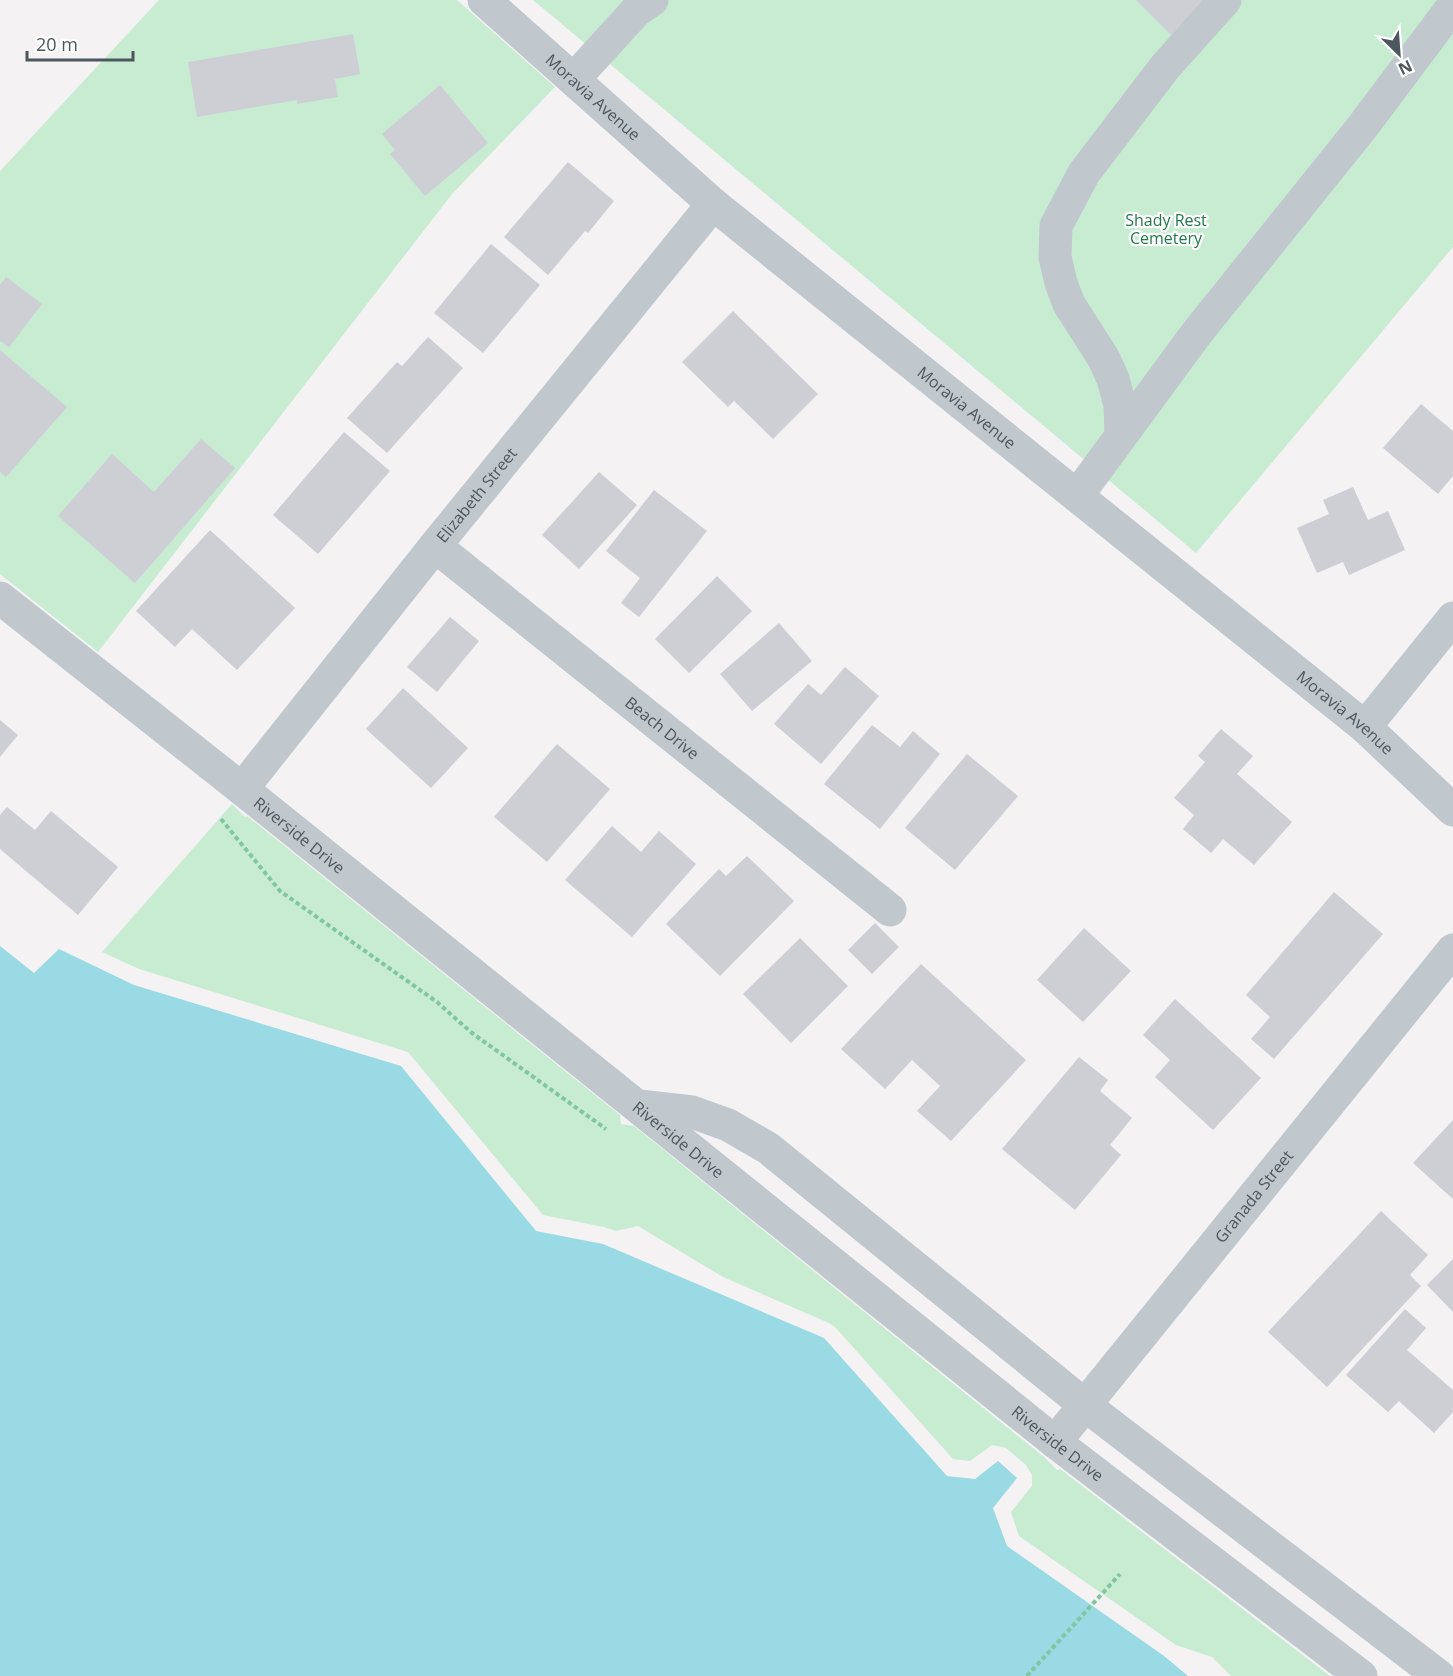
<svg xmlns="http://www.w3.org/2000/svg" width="1453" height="1676" font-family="'Open Sans',sans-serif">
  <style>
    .green { fill: #c7ecd2 }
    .water { fill: #99dae4 }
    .building { fill: #cdcfd4 }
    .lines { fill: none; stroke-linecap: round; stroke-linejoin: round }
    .path { stroke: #82c6a0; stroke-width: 4; stroke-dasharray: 4.5 3; stroke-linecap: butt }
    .minor { stroke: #c0c7cd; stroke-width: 33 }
    .labels { text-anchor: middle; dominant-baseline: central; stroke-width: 4.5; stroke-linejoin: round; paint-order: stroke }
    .street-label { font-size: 16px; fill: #4c575e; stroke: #fff }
    .park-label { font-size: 16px; fill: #237948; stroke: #fff }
  </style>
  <rect width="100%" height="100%" fill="#f4f2f3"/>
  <!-- green -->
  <g class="green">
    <path d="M159,0H457L555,87L452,194L98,652L0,574V171Z"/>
    <path d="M533,0H1453V247L1196,553Z"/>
    <path d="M232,804L245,817L247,816L620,1115L621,1124L634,1126L1044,1457L1057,1470L1060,1469L1330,1676H1231L1212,1657L1176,1645L1019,1536L1011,1512L1032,1486V1475L1026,1465L1006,1448L992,1445L970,1461L953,1459L835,1327L829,1323L723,1277L638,1226L616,1231L604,1227L543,1215L408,1052L139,969L102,952Z"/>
  </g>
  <!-- water -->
  <path class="water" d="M0,946L34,973L59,949L134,985L401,1066L536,1231L603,1244L824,1338L947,1476L975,1479L998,1461L1017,1478L993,1508L1007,1546L1164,1656L1188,1676H0Z"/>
  <!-- building -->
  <g class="building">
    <path d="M1136,0H1206L1171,35Z"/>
    <path d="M353,34L360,74L335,79L338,97L297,104V100L197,117L188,62Z"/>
    <path d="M440,85L488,143L425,196L390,154L395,150L382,134Z"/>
    <path d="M568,162L614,201L588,233L585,231L548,275L504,237Z"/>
    <path d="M491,244L540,285L483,353L434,313Z"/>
    <path d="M6,277L42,304L9,347L0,341V285Z"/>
    <path d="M733,311L818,394L773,439L734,401L728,407L682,362Z"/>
    <path d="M428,337L463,368L387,453L347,418L397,362L402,366Z"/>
    <path d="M0,350L67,407L6,477L0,472Z"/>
    <path d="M1421,404L1453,431V476L1438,494L1383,448Z"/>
    <path d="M344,432L390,471L318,554L273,515Z"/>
    <path d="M201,439L235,468L135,583L58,516L112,454L154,492Z"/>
    <path d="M599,472L637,505L579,569L542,535Z"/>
    <path d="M1353,487L1368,520L1388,511L1405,550L1349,575L1343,562L1317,573L1297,528L1329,514L1323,500Z"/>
    <path d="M654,490L707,531L639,617L621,603L640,578L606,551Z"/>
    <path d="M210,530L295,608L237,670L192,629L175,647L136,611Z"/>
    <path d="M717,576L752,611L689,673L655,639Z"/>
    <path d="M450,617L479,641L437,692L407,667Z"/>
    <path d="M779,623L812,661L752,711L720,674Z"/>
    <path d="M845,667L879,696L821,764L774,724L808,684L821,695Z"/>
    <path d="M403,688L468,748L431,788L366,729Z"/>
    <path d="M0,720L18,735L0,757Z"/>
    <path d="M872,725L900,747L913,731L940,754L880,829L824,784Z"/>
    <path d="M1221,729L1253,756L1237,774L1292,822L1254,865L1223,839L1211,853L1183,829L1194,815L1174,798L1205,762L1198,756Z"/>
    <path d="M557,744L610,789L547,862L494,817Z"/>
    <path d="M967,754L1018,796L955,870L905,828Z"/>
    <path d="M7,807L35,830L51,811L118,867L78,915L0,849V815Z"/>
    <path d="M612,826L641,852L659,831L696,864L632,937L565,880Z"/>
    <path d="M747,856L794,901L720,976L666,924L719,869L726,876Z"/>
    <path d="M1334,892L1383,934L1274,1059L1251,1039L1270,1017L1246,995Z"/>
    <path d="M875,923L899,947L872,974L848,950Z"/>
    <path d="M1084,928L1131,971L1083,1022L1037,980Z"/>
    <path d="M800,938L848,986L791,1043L743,994Z"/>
    <path d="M921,964L1026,1060L951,1141L917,1111L940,1086L912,1060L885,1089L841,1049Z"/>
    <path d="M1175,999L1261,1078L1213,1130L1155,1077L1170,1060L1143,1035Z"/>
    <path d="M1079,1057L1108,1080L1100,1091L1132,1118L1110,1145L1121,1155L1075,1210L1002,1149Z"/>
    <path d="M1453,1120V1199L1413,1163Z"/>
    <path d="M1381,1211L1428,1255L1410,1275L1421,1286L1327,1387L1268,1332Z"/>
    <path d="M1453,1259V1312L1427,1285Z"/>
    <path d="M1405,1309L1426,1328L1407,1350L1453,1390V1412L1434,1433L1399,1401L1388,1412L1346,1375Z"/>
  </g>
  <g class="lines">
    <!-- path -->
    <g class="path">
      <path d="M221,819L280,891L437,1002L472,1033L606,1129"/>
      <path d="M1027,1676L1120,1574"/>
    </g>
    <!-- minor -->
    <g class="minor">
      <path id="s1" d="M484,0L713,204L1365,727L1453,810"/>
      <path d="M574,79L636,11L652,0"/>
      <path d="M1121,435L1120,405L1113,379L1104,359L1069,304L1061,283L1055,257L1056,226L1084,173L1165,67L1225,0"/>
      <path d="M1077,496L1196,334L1363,126L1453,6"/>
      <path id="s2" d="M435,546L890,910"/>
      <path id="s3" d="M0,598L242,789L1055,1442L1361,1676"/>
      <path d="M1365,727L1453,618"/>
      <path id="s4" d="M242,789L435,546L713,204"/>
      <path d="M639,1106L692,1112L728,1125L768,1148L1086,1406L1439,1676"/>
      <path id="s5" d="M1055,1442L1453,950"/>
    </g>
  </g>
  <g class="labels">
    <!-- street labels -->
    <g class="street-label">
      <text stroke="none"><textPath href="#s1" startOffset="146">Moravia Avenue</textPath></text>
      <text stroke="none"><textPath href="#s1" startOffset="632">Moravia Avenue</textPath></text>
      <text stroke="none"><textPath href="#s4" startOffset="376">Elizabeth Street</textPath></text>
      <text stroke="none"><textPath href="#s1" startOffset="1118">Moravia Avenue</textPath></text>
      <text stroke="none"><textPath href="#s2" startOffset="291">Beach Drive</textPath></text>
      <text stroke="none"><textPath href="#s3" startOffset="382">Riverside Drive</textPath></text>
      <text stroke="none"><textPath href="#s3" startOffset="868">Riverside Drive</textPath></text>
      <text stroke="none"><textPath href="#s5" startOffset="316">Granada Street</textPath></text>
      <text stroke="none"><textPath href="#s3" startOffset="1354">Riverside Drive</textPath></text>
    </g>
    <!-- park labels -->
    <g class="park-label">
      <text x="1166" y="220">Shady Rest<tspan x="1166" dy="18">Cemetery</tspan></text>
    </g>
  </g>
  <!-- north arrow -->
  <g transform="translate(1399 54) rotate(155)" stroke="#ffffff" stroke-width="4.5" paint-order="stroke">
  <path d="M0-4.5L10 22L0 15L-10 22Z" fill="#4c575e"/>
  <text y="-9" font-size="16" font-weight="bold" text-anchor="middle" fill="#4c575e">N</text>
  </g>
  <!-- scale -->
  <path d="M27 51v9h106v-9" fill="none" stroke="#4c575e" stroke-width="3"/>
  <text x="36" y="51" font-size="18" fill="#4c575e" stroke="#ffffff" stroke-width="4.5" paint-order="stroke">20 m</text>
</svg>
